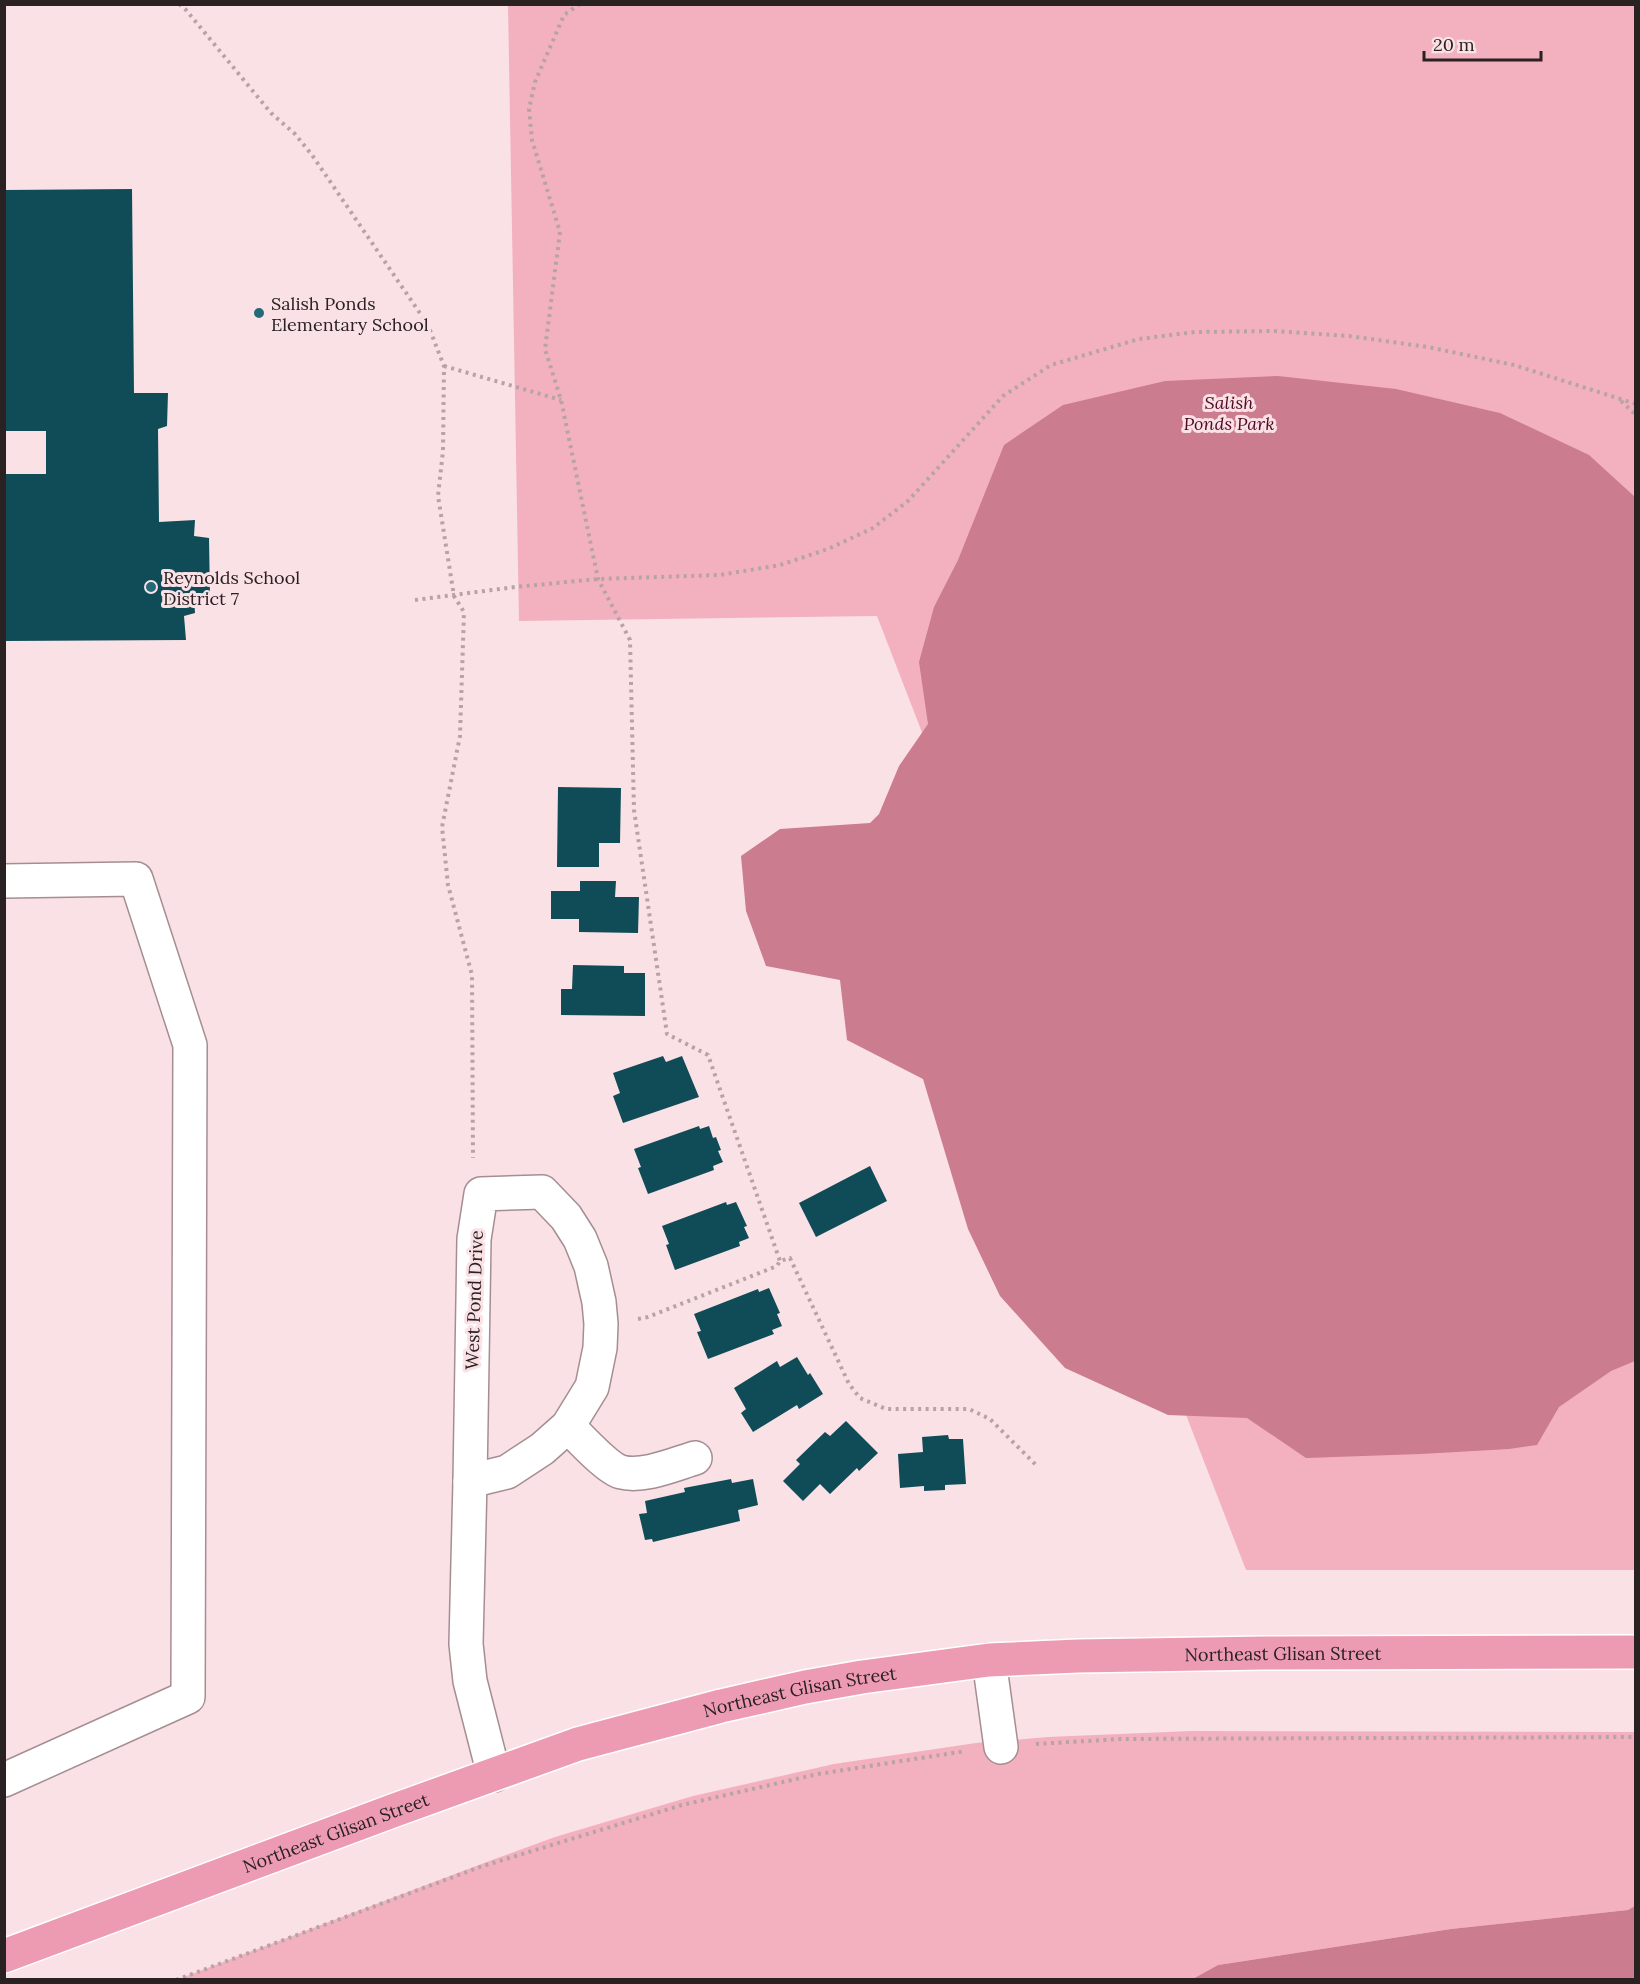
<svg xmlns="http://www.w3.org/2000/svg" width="1640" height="1984" font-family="Lora,serif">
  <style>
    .green { fill: #f3b1bf }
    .water { fill: #cb7c8e }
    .building { fill: #104c57 }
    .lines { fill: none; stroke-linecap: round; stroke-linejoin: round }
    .minor-casing { stroke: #a58e92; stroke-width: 36 }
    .major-casing { stroke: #fff; stroke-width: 36 }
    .path { stroke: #b7a3a6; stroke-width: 4; stroke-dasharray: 3 4.5; stroke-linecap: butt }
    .minor { stroke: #fff; stroke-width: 33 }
    .major { stroke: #ed9bb3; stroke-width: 33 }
    .poi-dot { fill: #226a77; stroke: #fae1e5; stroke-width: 2 }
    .labels { text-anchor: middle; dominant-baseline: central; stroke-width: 6; stroke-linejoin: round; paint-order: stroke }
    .poi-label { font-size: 18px; fill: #2a2123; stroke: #fae1e5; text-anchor: start }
    .park-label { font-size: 18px; font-style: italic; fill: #510823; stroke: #fae1e5 }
    .street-label { font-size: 18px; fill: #2a2123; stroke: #fae1e5 }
  </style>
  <rect width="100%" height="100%" fill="#fae1e5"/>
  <!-- green -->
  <g class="green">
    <path d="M508,5H1635V1570H1246L877,616L519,621Z"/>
    <path d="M1192,1731L1635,1732L1636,1906L1628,1910L1451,1929L1218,1965L1193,1980H176L492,1860L555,1837L693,1796L834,1764L976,1743L1048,1737Z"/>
  </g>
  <!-- water -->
  <g class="water">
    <path d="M1278,376L1396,389L1500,413L1589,455L1635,497V1361L1611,1371L1559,1407L1537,1445L1509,1449L1421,1454L1306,1458L1247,1418L1168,1415L1065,1368L1000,1296L968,1229L923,1079L847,1040L840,980L766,966L746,911L741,856L780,829L870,823L879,814L899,766L928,724L919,662L934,607L958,560L1004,445L1063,405L1165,381Z"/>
    <path d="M1635,1906V1979H1193L1218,1965L1451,1929L1628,1910Z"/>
  </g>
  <!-- building -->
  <g class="building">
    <path d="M132,189L134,393H168L167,426L158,429L159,522L195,520L194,536L209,538L210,598H194L195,613L184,616L186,640L5,641V474H46V431H4V190Z"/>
    <path d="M558,787L621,788L620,843H599V867H557Z"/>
    <path d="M580,881H616L615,897H639L638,933L579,932V919H551V891H580Z"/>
    <path d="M573,965L624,966V973H645V1016L561,1015V989H572Z"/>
    <path d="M663,1056L666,1062L682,1056L699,1097L623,1123L613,1096L620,1093L613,1073Z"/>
    <path d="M699,1126L700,1129L709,1126L713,1138L716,1137L721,1150L718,1151L723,1162L713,1166L714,1170L648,1194L638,1168L641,1167L634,1149Z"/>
    <path d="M870,1166L887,1201L816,1237L799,1203Z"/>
    <path d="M726,1202L727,1205L736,1202L747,1226L744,1227L749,1238L739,1242L740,1246L675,1270L666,1245L669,1244L662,1226Z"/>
    <path d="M769,1288L780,1313L777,1314L782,1326L772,1330L774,1334L708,1359L697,1332L701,1331L694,1314L758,1289L759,1292Z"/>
    <path d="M797,1357L808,1375L810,1373L823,1394L799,1409L797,1405L753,1432L741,1413L746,1409L734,1388L777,1361L780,1367Z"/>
    <path d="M846,1421L878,1453L859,1471L857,1468L830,1494L820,1484L803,1501L783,1481L800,1464L796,1460L825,1432L830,1436Z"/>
    <path d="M948,1435L949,1439H963L966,1484L945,1485V1490L924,1491V1486L900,1488L898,1454L923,1452L922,1437Z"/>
    <path d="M731,1479L732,1483L753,1479L758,1505L738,1510L740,1521L653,1542L652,1539L645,1540L639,1514L647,1513L645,1501L685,1492L684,1488Z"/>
  </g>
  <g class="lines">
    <!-- minor casing -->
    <g class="minor-casing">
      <g id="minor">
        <path d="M4,881L136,879L190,1045L188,1697L4,1780"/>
        <path d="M542,1192L566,1217L580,1239L591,1266L599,1302L601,1324L600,1348L592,1387L568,1426L542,1449L507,1472L470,1481L474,1239L481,1194Z"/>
        <path d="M568,1426C579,1437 607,1468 621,1472C643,1478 675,1464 695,1458"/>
        <path d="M470,1481L466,1644L470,1681L494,1775"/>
        <path d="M989,1660L1001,1747"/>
      </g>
    </g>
    <!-- major casing -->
    <g class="major-casing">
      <g id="major">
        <path id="s1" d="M4,1956L395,1810L578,1744L721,1706L805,1687L862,1677L989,1660L1078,1656L1265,1653L1636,1652"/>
      </g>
    </g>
    <!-- path -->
    <g class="path">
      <path d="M179,4L186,10L271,113L295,134L312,155L428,325L444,366L443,451L438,496L454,596L464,612L460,736L442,827L448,885L472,975L473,1158"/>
      <path d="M580,4L564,15L535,82L529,109L532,140L560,232L545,349L561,400L598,579L630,640L634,810L667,1034L708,1055L780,1261"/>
      <path d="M444,366L561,400"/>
      <path d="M1621,401L1636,415"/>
      <path d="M415,600L515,587L598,579L720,575L780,565L828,549L873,528L908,501L1003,396L1051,365L1139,339L1195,332L1274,331L1349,336L1428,347L1514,365L1636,404"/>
      <path d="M638,1319L648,1317L777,1266L780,1261L790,1258L849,1384L860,1398L886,1409H969L990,1419L1038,1467"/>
      <path d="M1036,1744L1120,1739L1636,1737"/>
      <path d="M176,1980L480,1867L682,1805L818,1774L966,1751"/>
    </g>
    <!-- minor -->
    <use href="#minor" class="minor"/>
    <!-- major -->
    <use href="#major" class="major"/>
  </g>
  <!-- markers -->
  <g class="poi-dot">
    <circle cx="259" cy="313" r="6"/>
    <circle cx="151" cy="587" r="6"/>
  </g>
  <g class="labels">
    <!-- poi labels -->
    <g class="poi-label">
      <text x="271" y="303">Salish Ponds<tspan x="271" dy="21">Elementary School</tspan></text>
      <text x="163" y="577">Reynolds School<tspan x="163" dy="21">District 7</tspan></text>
    </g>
    <!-- park labels -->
    <g class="park-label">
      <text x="1229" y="402">Salish<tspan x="1229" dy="21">Ponds Park</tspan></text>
    </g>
    <!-- street labels -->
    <g class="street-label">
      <text transform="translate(474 1300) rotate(-88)">West Pond Drive</text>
      <text stroke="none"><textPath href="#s1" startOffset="1326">Northeast Glisan Street</textPath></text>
      <text stroke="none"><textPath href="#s1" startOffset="840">Northeast Glisan Street</textPath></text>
      <text stroke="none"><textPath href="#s1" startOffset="354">Northeast Glisan Street</textPath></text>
    </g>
  </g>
  <!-- border -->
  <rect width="1640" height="1984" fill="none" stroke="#2a2123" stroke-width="12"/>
  <!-- scale -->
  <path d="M1424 51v9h117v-9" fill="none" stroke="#2a2123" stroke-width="3"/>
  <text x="1433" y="51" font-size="18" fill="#2a2123" stroke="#fae1e5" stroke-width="4.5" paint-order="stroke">20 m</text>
</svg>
